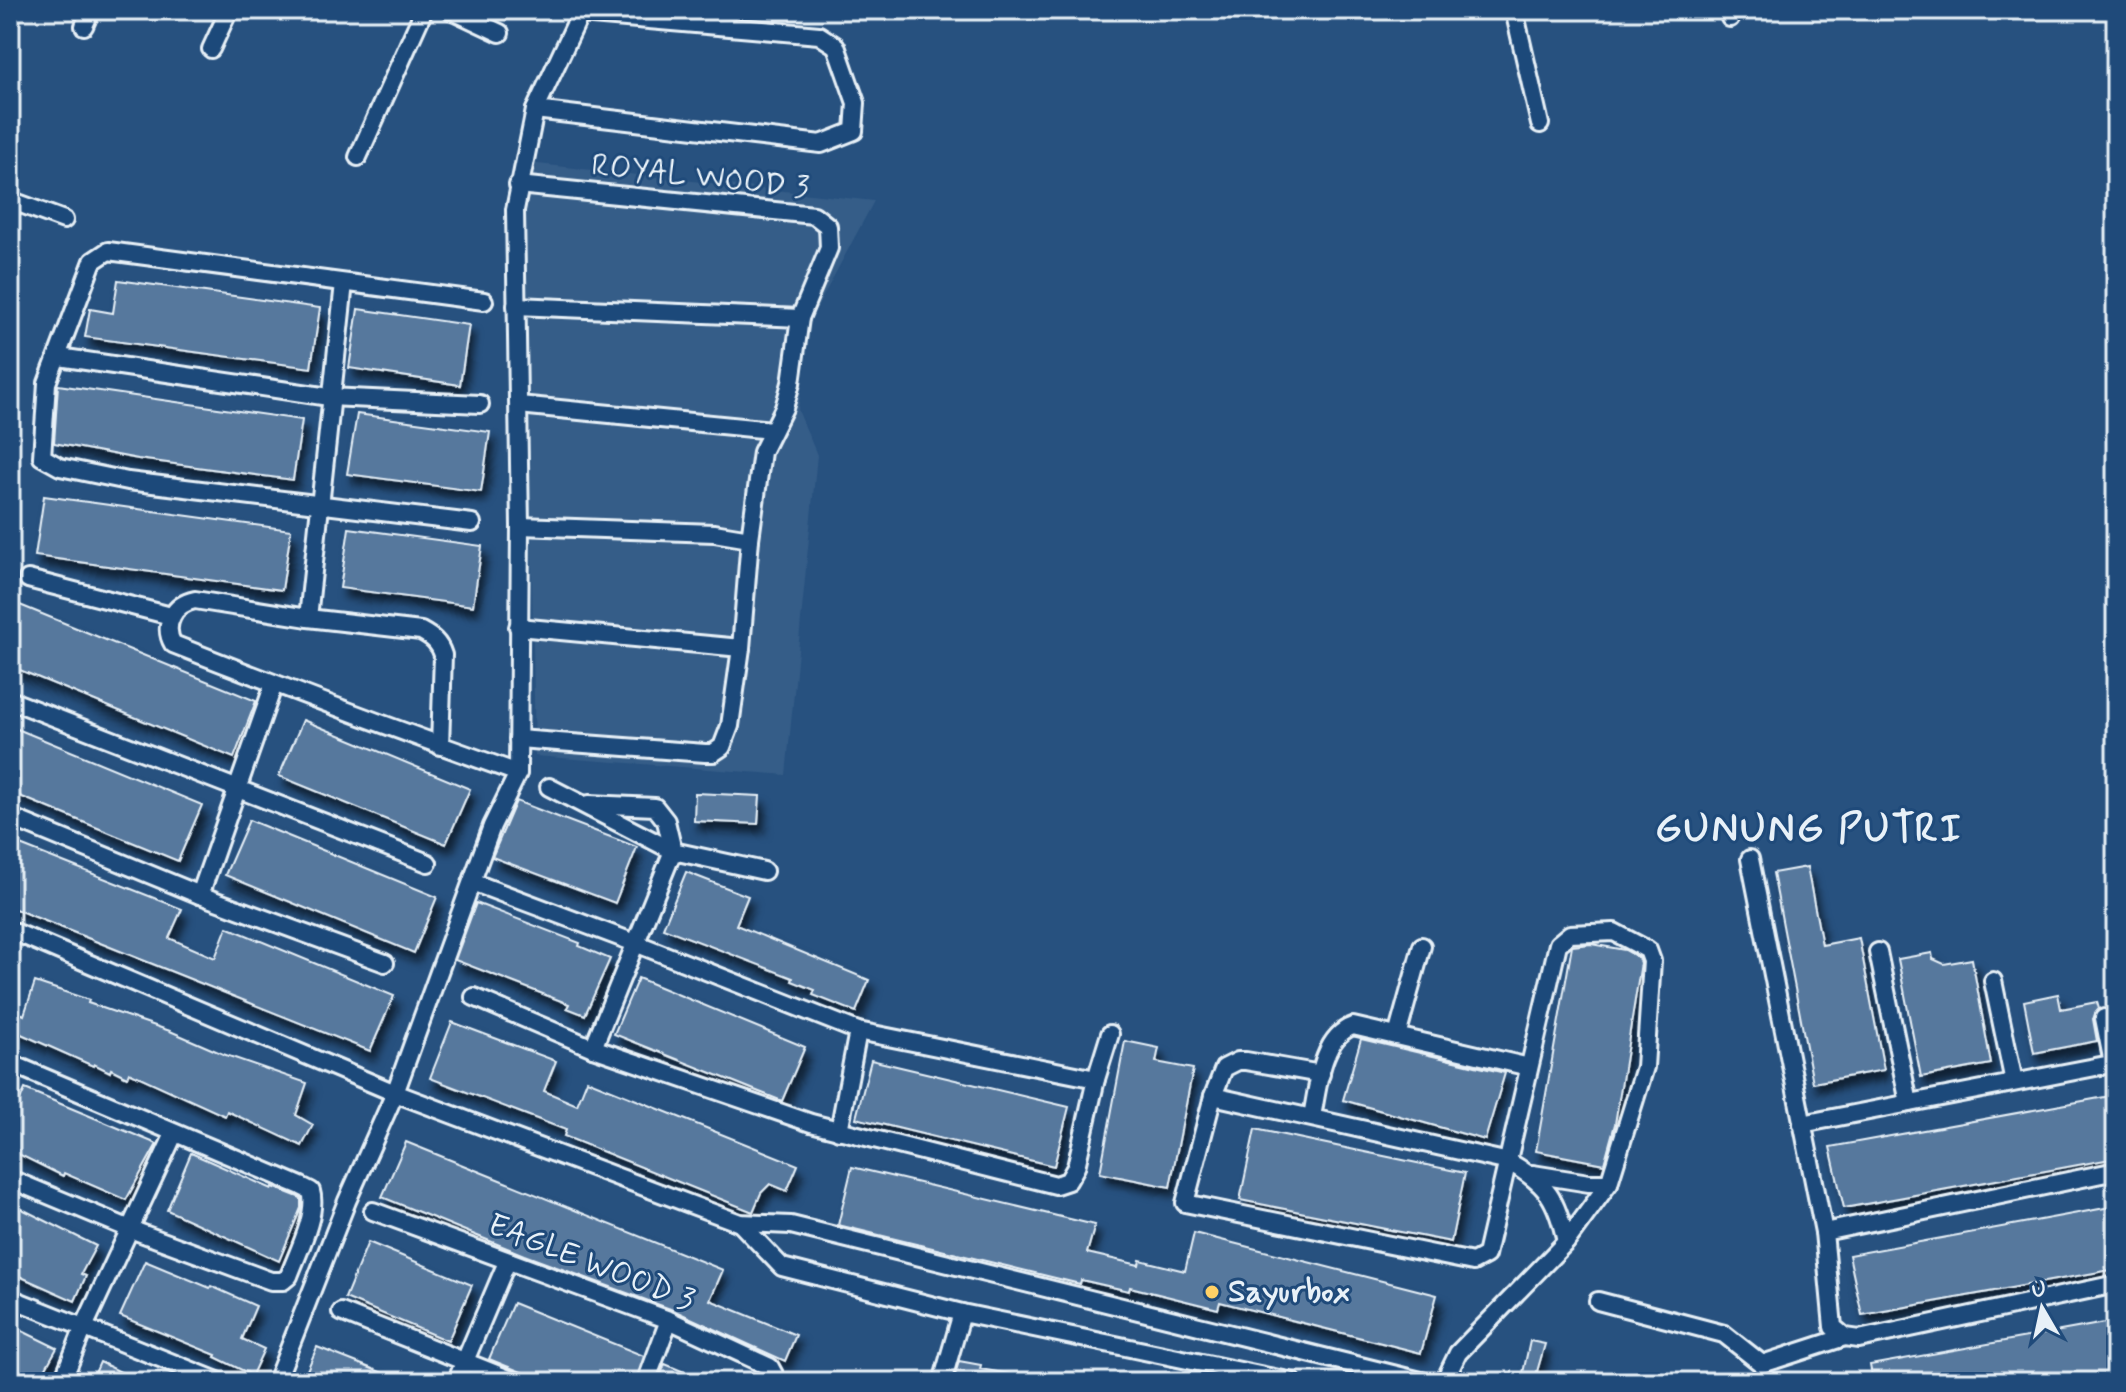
<svg xmlns="http://www.w3.org/2000/svg" width="2126" height="1392" font-family="Mynerve,sans-serif">
  <style>
    .built { fill: #355d88 }
    .building { fill: #57789d; stroke: #e8f1f8; stroke-width: 2; filter: url(#shadow) }
    .lines { fill: none; stroke-linecap: round; stroke-linejoin: round }
    .street-casing { stroke: #e8f1f8; stroke-width: 22 }
    .street { stroke: #1f4a7a; stroke-width: 16 }
    .poi-dot { fill: #ffd166; stroke: #1f4a7a; stroke-width: 3 }
    .labels { text-anchor: middle; dominant-baseline: central; stroke-width: 6; stroke-linejoin: round; paint-order: stroke }
    .street-label { font-size: 32px; fill: #e8f1f8; stroke: #1f4a7a }
    .poi-label { font-size: 32px; font-weight: bold; fill: #e8f1f8; stroke: #1f4a7a; text-anchor: start }
    .district-label { font-size: 40px; font-weight: bold; letter-spacing: 2px; fill: #e8f1f8; stroke: #1f4a7a }
  </style>
  <defs>
    <filter id="shadow"><feDropShadow dx="5" dy="9" stdDeviation="4" flood-color="#0009"/></filter>
  </defs>
  <rect width="100%" height="100%" fill="#27517f"/>
  <filter id="ink" filterUnits="userSpaceOnUse"><feTurbulence type="fractalNoise" baseFrequency=".0125" numOctaves="2"/><feDisplacementMap in="SourceGraphic" scale="16" xChannelSelector="R" yChannelSelector="G"/><feConvolveMatrix kernelMatrix="1 2 1 2 8 2 1 2 1" color-interpolation-filters="sRGB"/></filter>
  <g filter="url(#ink)">
    <!-- built -->
    <path class="built" d="M529,163L874,201L812,317L798,410L817,455L786,775L535,756L525,187Z"/>
    <!-- building -->
    <g class="building">
      <path d="M118,280L320,308L311,368L85,337L90,309L113,313Z"/>
      <path d="M358,309L469,325L460,385L349,368Z"/>
      <path d="M58,385L302,420L293,480L138,459L54,443Z"/>
      <path d="M357,414L490,432L481,492L347,474Z"/>
      <path d="M44,496L291,530L282,590L35,556Z"/>
      <path d="M349,528L482,546L473,606L340,588Z"/>
      <path d="M10,601L256,701L234,758L10,666Z"/>
      <path d="M303,720L470,789L446,844L279,776Z"/>
      <path d="M10,726L202,805L178,861L10,792Z"/>
      <path d="M695,793L760,796L758,824L694,821Z"/>
      <path d="M516,801L637,847L615,903L492,857Z"/>
      <path d="M249,820L437,897L414,953L225,875Z"/>
      <path d="M10,841L182,909L169,938L215,958L227,927L394,996L370,1051L10,907Z"/>
      <path d="M1807,867L1822,945L1859,938L1884,1070L1813,1083L1773,873Z"/>
      <path d="M686,872L748,896L736,925L869,980L856,1012L813,995L815,990L792,981L793,978L663,928Z"/>
      <path d="M476,903L580,943L579,946L610,959L585,1015L567,1008L569,1004L455,960Z"/>
      <path d="M1591,944L1625,950L1639,958L1641,963L1615,1124L1604,1164L1536,1151L1572,946Z"/>
      <path d="M1932,953L1933,959L1944,964L1972,959L1991,1064L1921,1077L1898,959Z"/>
      <path d="M638,978L805,1047L782,1101L614,1034Z"/>
      <path d="M35,982L89,1000L88,1003L170,1031L223,1054L307,1083L296,1115L313,1125L302,1146L227,1111L225,1116L129,1072L127,1077L111,1069L110,1072L94,1064L93,1066L10,1029V1008L24,1015Z"/>
      <path d="M2058,994L2061,1009L2097,1002L2099,1009L2093,1019L2097,1041L2034,1053L2024,1001Z"/>
      <path d="M452,1022L556,1061L544,1091L577,1105L587,1080L798,1165L787,1191L770,1184L761,1193L753,1212L564,1136L566,1130L430,1078Z"/>
      <path d="M1361,1039L1505,1073L1485,1140L1343,1100Z"/>
      <path d="M1125,1041L1159,1048L1156,1062L1193,1069L1170,1187L1100,1173Z"/>
      <path d="M871,1060L1069,1107L1054,1166L856,1118Z"/>
      <path d="M25,1089L157,1144L126,1200L64,1173L63,1176L10,1150V1123Z"/>
      <path d="M2116,1095V1158L1844,1208L1830,1147Z"/>
      <path d="M1255,1129L1465,1173L1451,1242L1240,1200Z"/>
      <path d="M406,1142L723,1270L710,1300L796,1335L785,1361L673,1310L524,1255L382,1197Z"/>
      <path d="M191,1153L272,1189L273,1187L301,1198V1208L279,1261L167,1210Z"/>
      <path d="M852,1167L1095,1225L1087,1253L1139,1265L1140,1260L1185,1271L1194,1233L1437,1295L1421,1353L1220,1302L1218,1309L1130,1287L1129,1291L1081,1280L1080,1284L838,1225Z"/>
      <path d="M10,1203L96,1246L81,1274L86,1276L75,1301L10,1272Z"/>
      <path d="M2116,1206V1269L1862,1315L1849,1255Z"/>
      <path d="M368,1242L472,1285L448,1341L345,1298Z"/>
      <path d="M145,1261L210,1288L211,1286L256,1306L242,1339L264,1349L252,1375L215,1357L216,1355L120,1316Z"/>
      <path d="M513,1303L644,1356L635,1382H546L489,1359Z"/>
      <path d="M2116,1321V1382H1873L1870,1365Z"/>
      <path d="M10,1325L57,1348L38,1382H10Z"/>
      <path d="M1530,1341L1545,1344L1534,1382H1521Z"/>
      <path d="M317,1347L403,1381V1382H302Z"/>
      <path d="M959,1361L981,1365L980,1369L1010,1374L1009,1382H953Z"/>
      <path d="M100,1362L141,1382H91Z"/>
      <path d="M665,1364L708,1382H658Z"/>
    </g>
    <g class="lines">
      <!-- street casing -->
      <g class="street-casing">
        <g id="street">
          <path d="M451,10L500,33"/>
          <path d="M1514,10L1540,124"/>
          <path d="M1730,18V10"/>
          <path d="M84,26L91,10"/>
          <path d="M211,49L229,10"/>
          <path d="M535,110L821,144L854,131L856,103L836,46L819,35L580,14"/>
          <path d="M358,157L424,10"/>
          <path d="M518,185L814,215L828,226L829,248L800,318L791,383L784,408L762,452L750,539L714,533L520,526"/>
          <path d="M10,200L64,220"/>
          <path d="M516,306L800,318"/>
          <path d="M59,357L329,397L480,404"/>
          <path d="M519,405L772,430"/>
          <path d="M472,523L128,481L60,467L42,457L47,383L93,261L108,251L484,301"/>
          <path d="M28,579L171,616"/>
          <path d="M308,618L344,283"/>
          <path d="M518,627L741,648"/>
          <path d="M10,700L428,863"/>
          <path d="M518,739L705,753H713L722,747L730,726L741,648L750,539"/>
          <path d="M518,773L520,526L515,210L535,110L582,10"/>
          <path d="M549,787L673,851"/>
          <path d="M589,804L655,807L666,821L673,851"/>
          <path d="M10,817L200,895L385,963"/>
          <path d="M1750,859L1824,1232L1833,1327L1845,1337L1859,1339L2116,1284"/>
          <path d="M472,882L635,943L858,1031L1096,1079"/>
          <path d="M200,895L274,684"/>
          <path d="M10,930L395,1093L740,1223L791,1225L1425,1382"/>
          <path d="M1878,952L1909,1103"/>
          <path d="M1993,981L2014,1082"/>
          <path d="M474,997L593,1048L811,1123L1056,1185L1068,1181L1076,1167L1096,1079L1110,1034"/>
          <path d="M2104,1018L2113,1063"/>
          <path d="M1397,1036L1422,946"/>
          <path d="M593,1048L673,851L764,871"/>
          <path d="M10,1063L301,1186L311,1191C318,1214 297,1254 289,1276L283,1281H271L130,1229L10,1179"/>
          <path d="M1321,1074L1246,1061H1238L1224,1068L1213,1096L1185,1203L1473,1262L1486,1255L1558,944L1570,934L1614,932L1648,950L1652,961L1645,1067L1609,1183L1566,1242L1458,1353L1444,1382"/>
          <path d="M1213,1096L1509,1162C1548,1184 1557,1200 1566,1242"/>
          <path d="M1312,1116C1318,1088 1321,1037 1353,1026L1529,1067"/>
          <path d="M1802,1124L2116,1063"/>
          <path d="M839,1131L858,1031"/>
          <path d="M1533,1174L1589,1183H1609"/>
          <path d="M373,1211L669,1320L770,1367L778,1382"/>
          <path d="M740,1223L782,1267L962,1313L1293,1382"/>
          <path d="M1824,1232L2116,1171"/>
          <path d="M10,1298L220,1382"/>
          <path d="M1598,1301L1724,1334L1762,1364L1845,1337"/>
          <path d="M341,1312L516,1382"/>
          <path d="M62,1382L84,1327L174,1134"/>
          <path d="M276,1382L347,1201L395,1093L492,826L518,773C402,732 287,689 173,644C162,625 174,604 195,600L308,618L421,631C432,637 439,642 443,655L440,746"/>
          <path d="M456,1382L507,1262"/>
          <path d="M646,1382L669,1320"/>
          <path d="M942,1382L962,1313"/>
        </g>
      </g>
      <!-- street -->
      <use href="#street" class="street"/>
    </g>
  </g>
  <!-- markers -->
  <circle class="poi-dot" cx="1212" cy="1292" r="8"/>
  <g class="labels">
    <!-- street labels -->
    <g class="street-label">
      <text transform="translate(700 177) rotate(6)">ROYAL WOOD 3</text>
      <text transform="translate(591 1263) rotate(21)">EAGLE WOOD 3</text>
    </g>
    <!-- poi labels -->
    <g class="poi-label">
      <text x="1228" y="1292">Sayurbox</text>
    </g>
    <!-- district labels -->
    <g class="district-label">
      <text x="1809" y="830">GUNUNG PUTRI</text>
    </g>
  </g>
  <!-- margin -->
  <rect width="2126" height="1392" fill="none" stroke="#1f4a7a" stroke-width="40"/>
  <rect x="20" y="20" width="2086" height="1352" fill="none" stroke="#e8f1f8" stroke-width="3" filter="url(#ink)"/>
  <!-- north arrow -->
  <g transform="translate(2042 1308) rotate(351)" stroke="#1f4a7a" stroke-width="6" paint-order="stroke">
  <path d="M0-6L14 30L0 20L-14 30Z" fill="#e8f1f8"/>
  <text y="-12" font-size="22" font-weight="bold" text-anchor="middle" fill="#e8f1f8">U</text>
  </g>
</svg>
